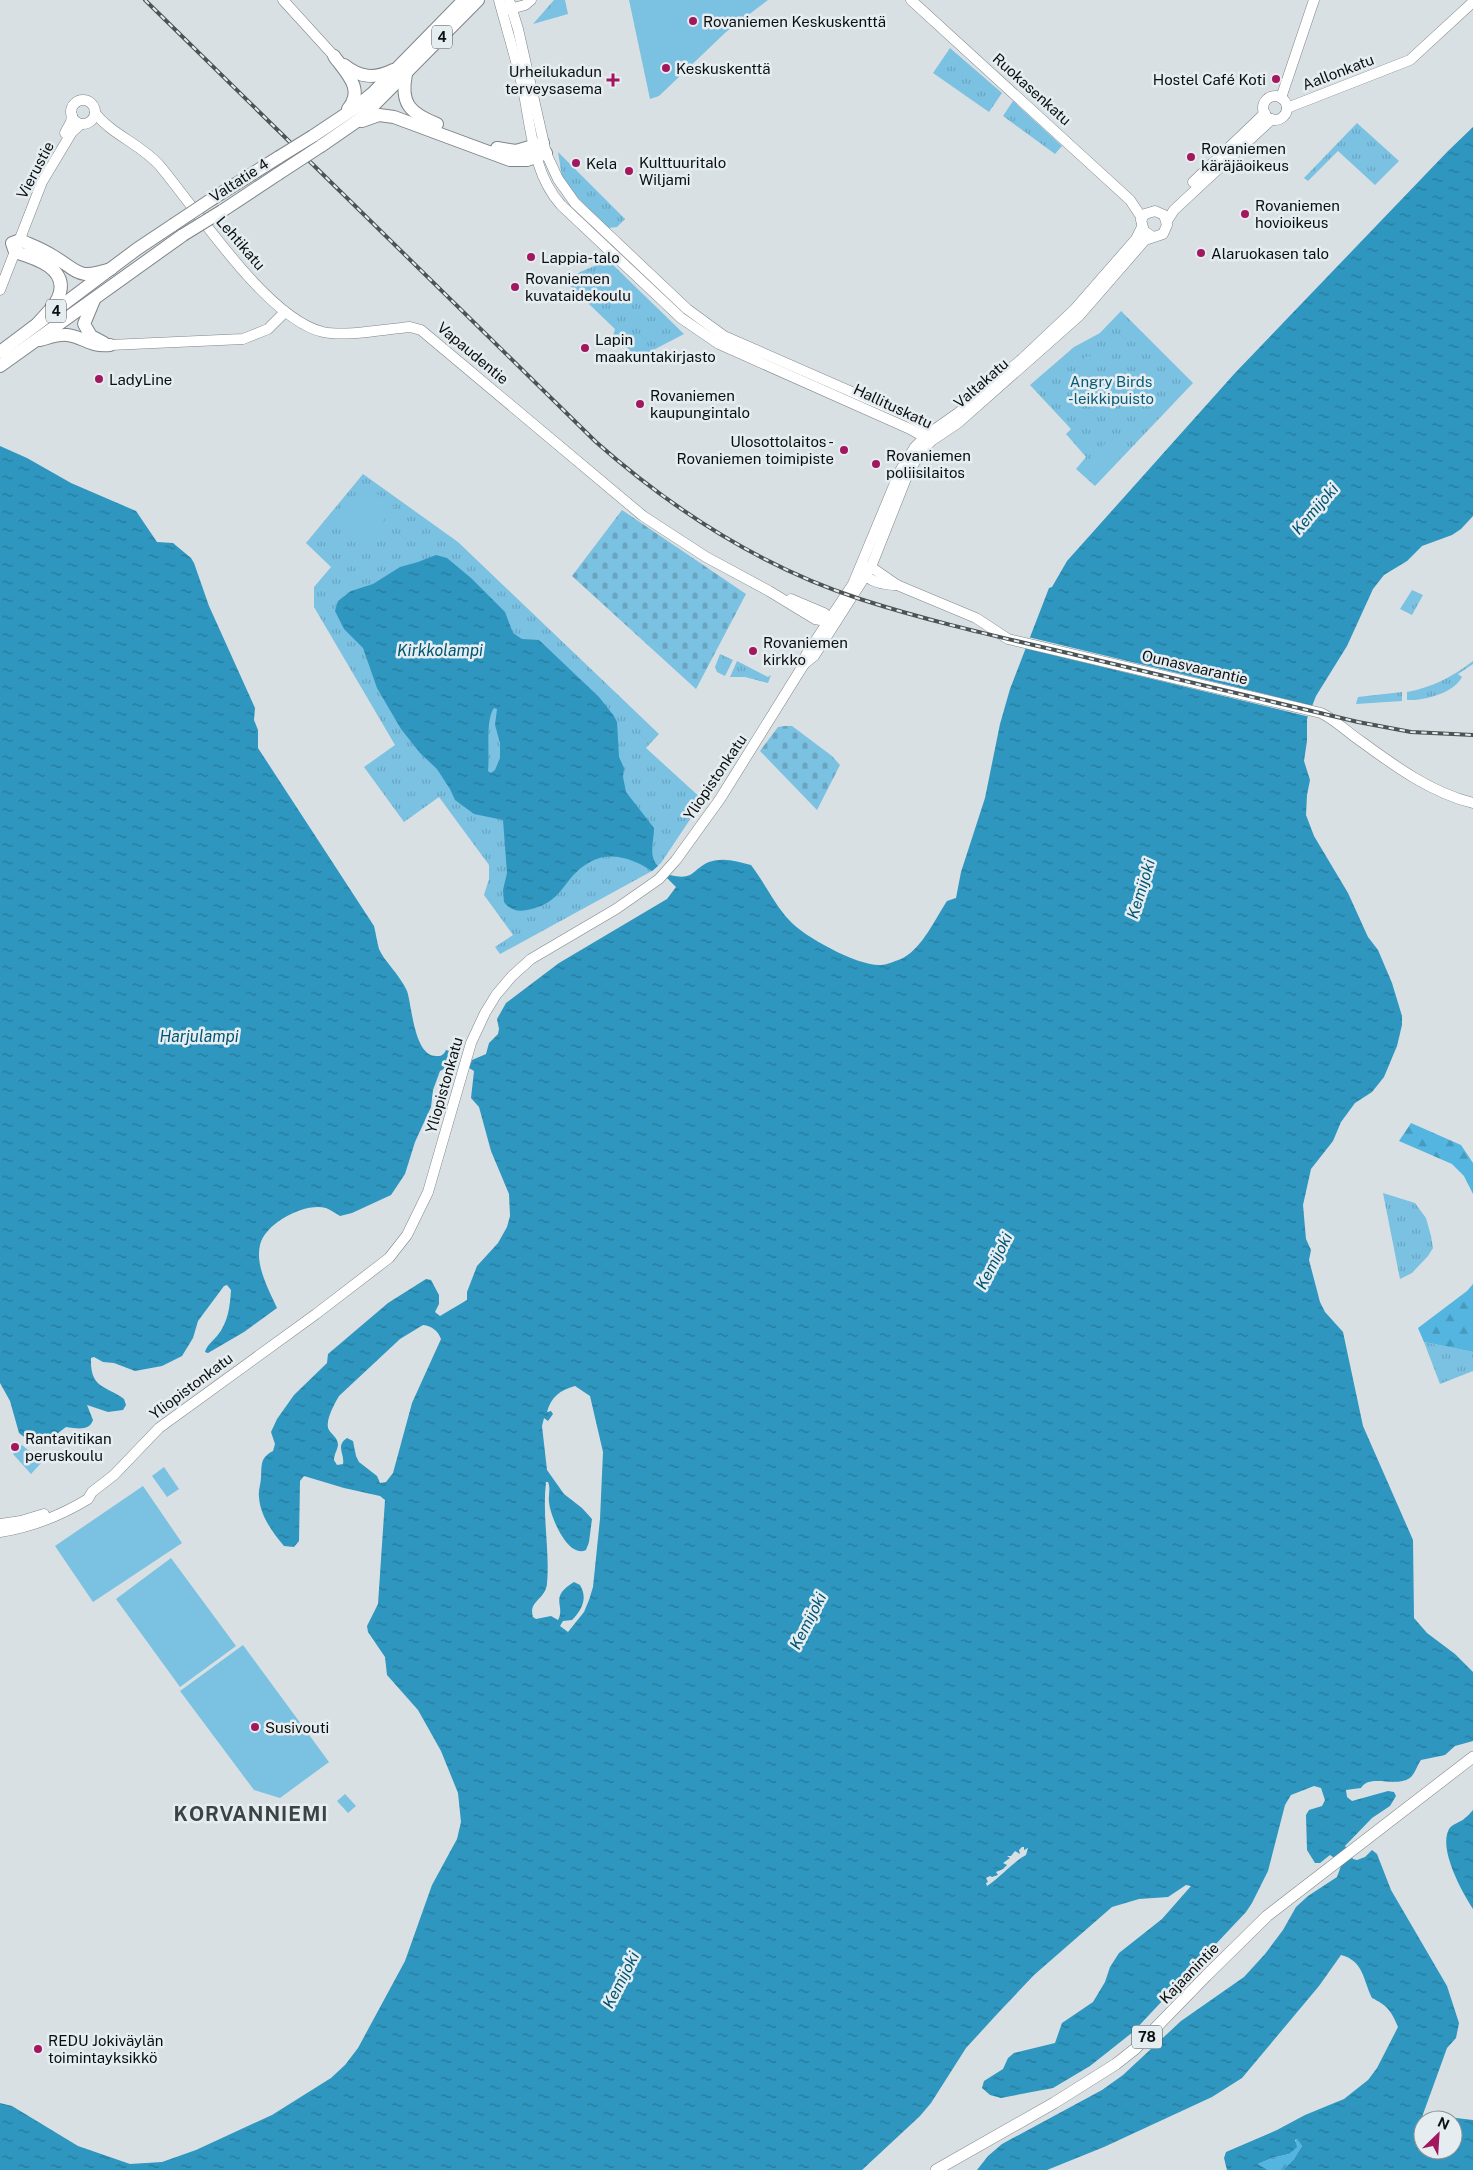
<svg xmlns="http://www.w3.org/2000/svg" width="1473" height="2170" font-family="'Public Sans',sans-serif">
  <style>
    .grass { fill: url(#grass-tufts) }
    .forest { fill: url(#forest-firs) }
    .cemetery { fill: url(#cemetery-stones) }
    .garden { fill: #7bc1e2 }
    .water { fill: url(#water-ripples); fill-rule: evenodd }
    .pier { fill: #d8e0e3 }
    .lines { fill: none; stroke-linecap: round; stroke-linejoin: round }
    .secondary-casing { stroke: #7f8589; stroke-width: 11 }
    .primary-casing { stroke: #7f8589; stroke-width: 12 }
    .highway-casing { stroke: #7f8589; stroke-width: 14 }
    .secondary { stroke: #fff; stroke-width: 10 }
    .primary { stroke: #fff; stroke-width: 11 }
    .highway { stroke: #fff; stroke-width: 12 }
    .rail-casing { stroke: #4d5253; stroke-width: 4 }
    .rail { stroke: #e5edf1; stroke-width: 2; stroke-dasharray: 5.5; stroke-linecap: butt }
    .highway-bridge-casing { stroke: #7f8589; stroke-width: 14; stroke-linecap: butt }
    .highway-bridge { stroke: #fff; stroke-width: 12 }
    .poi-dot { fill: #a3175f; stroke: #e5edf1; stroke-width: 2 }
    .labels { text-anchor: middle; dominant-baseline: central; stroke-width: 5; stroke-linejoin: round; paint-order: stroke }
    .shield { fill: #e5edf1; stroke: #4d5254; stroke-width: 1 }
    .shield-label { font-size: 14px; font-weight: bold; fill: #0c0f10 }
    .poi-label { font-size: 15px; fill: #0c0f10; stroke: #e5edf1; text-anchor: start }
    .street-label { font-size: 15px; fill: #0c0f10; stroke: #e5edf1 }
    .park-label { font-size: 15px; fill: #085a77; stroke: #e5edf1 }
    .water-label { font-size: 16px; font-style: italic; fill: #005572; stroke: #e5edf1 }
    .district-label { font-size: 20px; font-weight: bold; letter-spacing: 1px; fill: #3c4245; stroke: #e5edf1 }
  </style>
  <defs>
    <pattern id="grass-tufts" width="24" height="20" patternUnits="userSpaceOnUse" patternTransform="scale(1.25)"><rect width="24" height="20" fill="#7bc1e2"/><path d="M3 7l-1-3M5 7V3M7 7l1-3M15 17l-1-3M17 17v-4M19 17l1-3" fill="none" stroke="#69a5c1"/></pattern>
    <pattern id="forest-firs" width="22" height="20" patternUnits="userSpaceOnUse" patternTransform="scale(1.25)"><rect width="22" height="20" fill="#53b5e0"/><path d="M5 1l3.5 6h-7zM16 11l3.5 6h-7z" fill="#479abf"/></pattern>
    <pattern id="cemetery-stones" width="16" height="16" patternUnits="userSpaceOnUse" patternTransform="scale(1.25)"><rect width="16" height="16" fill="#7bc1e2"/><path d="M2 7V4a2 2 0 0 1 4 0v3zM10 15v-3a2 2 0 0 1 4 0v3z" fill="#69a5c1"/></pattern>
    <pattern id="water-ripples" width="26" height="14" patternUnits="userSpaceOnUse" patternTransform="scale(1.25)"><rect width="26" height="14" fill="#2e96bf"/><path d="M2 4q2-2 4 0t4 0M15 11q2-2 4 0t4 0" fill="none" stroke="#26799a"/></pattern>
  </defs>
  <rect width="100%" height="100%" fill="#d8e0e3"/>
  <!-- grass -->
  <g class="grass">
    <path d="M554,0H565L568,14L533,24Z"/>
    <path d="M950,48L1002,93L989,112L933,73Z"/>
    <path d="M1013,101L1062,146L1055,154L1003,116Z"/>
    <path d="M1357,123L1399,161L1375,185L1338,151L1308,181L1304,178Z"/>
    <path d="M558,152L625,219L617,227L608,228L573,193L562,177Z"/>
    <path d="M604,262H610L684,334L638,358L613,336L615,329L567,283L580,272Z"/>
    <path d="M1121,311L1193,383L1095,486L1076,469L1086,457L1066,434L1071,429L1030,385L1074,347L1100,333Z"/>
    <path d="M363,474L458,542L659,734L646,748L703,800L661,863L652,871L500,954L495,947L513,935L484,895L489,879V865L439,797L404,822L364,767L395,745L314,607V587L331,567L306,543Z"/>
    <path d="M1412,590L1423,595L1412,615L1400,609Z"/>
    <path d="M720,654L733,660L725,676L717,672L715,667Z"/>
    <path d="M737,661L768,677L771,675L768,683L745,677H730Z"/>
    <path d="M1473,661V664L1458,674L1462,677C1454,693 1424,701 1407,700V692C1433,687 1452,677 1473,661Z"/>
    <path d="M1402,692V701L1356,704L1358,697Z"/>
    <path d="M1383,1193L1415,1203L1426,1218L1431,1236L1433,1248L1428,1256L1412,1273L1400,1279Z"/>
    <path d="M1424,1342L1473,1352V1371L1440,1384Z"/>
  </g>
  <!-- forest -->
  <g class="forest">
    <path d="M1411,1123L1461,1145L1473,1163V1194L1464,1176L1452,1164L1399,1141Z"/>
    <path d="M1473,1284V1352L1424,1342L1418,1328L1467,1291Z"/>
    <path d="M1297,2138L1302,2146L1294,2159L1283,2170H1268L1258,2164L1272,2158L1289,2154Z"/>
  </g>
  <!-- cemetery -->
  <g class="cemetery">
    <path d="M622,510L746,594L696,689L572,576Z"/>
    <path d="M785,726H792L832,756L840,765L817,810L760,751L778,727Z"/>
  </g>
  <!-- garden -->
  <g class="garden">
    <path d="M629,0H768L726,32L659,96L650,99Z"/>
    <path d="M1105,354L1107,366L1085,368L1084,357Z"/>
    <path d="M1110,438L1125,452L1100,479L1085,466Z"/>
    <path d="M367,486L394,507L366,543L339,522Z"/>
    <path d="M22,1445L42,1462L31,1474L13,1454Z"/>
    <path d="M164,1467L179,1489L167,1497L152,1476Z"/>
    <path d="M143,1486L182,1543L93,1602L55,1546Z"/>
    <path d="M171,1558L236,1646L180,1687L116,1599Z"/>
    <path d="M243,1645L329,1762L280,1798L254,1790L180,1691Z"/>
    <path d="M345,1794L356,1806L348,1813L337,1801Z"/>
  </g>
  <!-- water -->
  <g class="water">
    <path d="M1473,127V516L1461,529L1452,535L1422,546L1407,561L1384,575L1373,589L1347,646L1316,696L1307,719V741L1304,761L1310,780L1307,795L1306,815L1314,836L1348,893L1368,937L1378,950L1392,983L1402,1016V1025L1397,1046L1384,1077L1372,1092L1355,1103L1341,1122L1333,1141L1311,1169L1303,1205L1306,1239L1311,1250L1309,1260L1320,1302L1325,1312L1343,1332L1363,1426L1413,1540L1414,1618L1427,1633L1455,1654L1473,1672V1741L1455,1746L1445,1755L1421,1760C1418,1764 1415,1773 1411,1777C1397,1789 1370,1773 1361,1788L1346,1790L1347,1797L1352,1801L1388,1791L1394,1792L1396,1796L1390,1806L1372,1818L1345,1846L1353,1859L1357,1860L1365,1857L1372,1850L1377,1854L1391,1890L1447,1986L1459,2023L1456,2038L1447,2048L1422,2117L1439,2116L1473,2120V2170H1283L1294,2159L1302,2146L1297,2139L1295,2140L1297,2147L1289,2154L1272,2158L1258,2164L1268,2170H1227L1224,2158L1226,2152L1277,2130L1305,2115L1344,2099L1368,2080L1377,2068L1398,2027C1392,2012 1387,2005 1372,1998C1363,1980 1364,1961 1341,1955L1319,1986L1242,2078L1212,2097L1104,2147L1047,2170H977L988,2156L1002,2144L1102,2090L1123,2075L1181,2021L1244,1977L1265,1954L1283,1930L1296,1907L1308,1896L1337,1877L1342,1863L1330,1855L1320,1863H1315L1307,1850L1306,1815L1309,1810L1322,1806L1325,1800L1321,1788L1314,1786L1291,1795L1285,1805L1268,1871L1252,1903L1246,1912L1133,2032L1090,2066L1053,2088L1001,2098L990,2095L982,2088L984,2081L1003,2069L1008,2058L1014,2053L1055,2043L1062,2023L1093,2002L1105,1982L1110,1967L1119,1953L1162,1919L1191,1886L1186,1885L1168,1897L1139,1899L1112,1907L1034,1975L999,2012L966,2048L931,2103L920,2116L862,2170H0V2103L12,2106L78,2146L130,2164L162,2162L196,2150L272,2115L331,2078L345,2065L358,2048L405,1961L432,1885L457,1839L461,1822L458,1793L441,1751L418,1710L387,1675L385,1657L368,1632L367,1626L378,1604L385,1500L380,1496L344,1488L304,1476L300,1481L299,1541L294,1547L284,1546C272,1532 260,1515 259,1497C258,1490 261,1484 261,1477C262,1464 260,1458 273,1451L275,1444L271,1432L277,1419L294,1395L327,1363L328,1354L388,1303L426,1279L431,1280L439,1295V1304L435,1312L440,1316L467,1300V1292L477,1266L498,1243L507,1227L510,1216L509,1194L491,1151L479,1107L471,1098L474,1071L469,1068L472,1060L486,1054L489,1043L498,1034L499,1029L497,1019L506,1003L559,963L667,899L676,887L667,878L670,875C695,881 692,869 709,862C723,857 737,861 751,865C765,883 774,904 790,921C804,937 860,967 881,965C887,965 898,960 903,958C923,947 935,919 947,901L956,898L961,872L985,798L1000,724L1010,689L1049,588L1052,587L1067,561L1235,373L1448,151ZM423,1325C432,1326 438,1331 441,1339L412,1403L393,1473L386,1482L380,1483L377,1476L359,1462L356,1456L353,1441L347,1438C335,1446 345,1454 343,1464L337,1465L334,1460C334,1454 338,1449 338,1444C337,1437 332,1435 329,1430C324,1422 335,1403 339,1396L400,1339ZM575,1386L590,1396L603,1452L600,1519L593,1587L589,1600L584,1612L568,1632L560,1626L563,1621L572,1620C582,1610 588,1598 580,1585L574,1582C548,1598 566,1605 558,1620L551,1616L536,1619L533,1617C528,1601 545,1600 547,1584C550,1550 542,1517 546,1482H548C551,1489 548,1495 549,1502C550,1516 568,1559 586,1550L589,1542L592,1519L582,1508L564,1494L547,1470L542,1426L544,1418L548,1421L553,1414L551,1411L547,1412C551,1397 560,1390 575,1386ZM1022,1847H1024V1850L1028,1848L1026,1855C1013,1862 1002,1876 987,1886L986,1883L988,1882L986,1878L990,1876L992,1877L998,1875L996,1872L1003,1869L1007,1865L1003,1863L1010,1858L1007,1856H1011L1015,1851L1020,1854L1019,1850ZM1423,2120H1453V2150H1423Z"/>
    <path d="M0,446L27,458L71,483L136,511L157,542L173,543L191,558L194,563L209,606L255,708L254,720L258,730V748L374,926C376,934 377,942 379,949C384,961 400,975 407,991C412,1005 414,1059 438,1056C442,1056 444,1054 446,1050L459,1054L455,1063L440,1071L433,1090L431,1107L415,1142L405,1174L391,1195L352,1213L340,1216C335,1213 331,1210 326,1208C305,1202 265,1223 260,1245C255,1266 269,1290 277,1308L244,1332L208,1353L205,1352C207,1345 212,1342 217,1336C228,1323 230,1306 231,1290L227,1285L224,1286L198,1321L193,1338L182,1356L162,1366L135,1371L114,1363L103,1362L94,1357L91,1358C90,1389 105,1385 124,1399L126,1405L123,1410L108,1412L87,1405L93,1420C89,1432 76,1428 66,1427L54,1436C49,1436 46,1434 42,1434C32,1436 27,1441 19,1433L10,1401L0,1383Z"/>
    <path d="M436,555L447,558L471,578L505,612L513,633L522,639L539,640L599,697L614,716L617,722L619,757L624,768L623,777L626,792L654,828C654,841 648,856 658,866L652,871C635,860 611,850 590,862C562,877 565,903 527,910C517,912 510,910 504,902L503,890L507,873L503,820L474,814L455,800L450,789L437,769L420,753L401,729L377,688L363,648L344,629L335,611L338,601L351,591L373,584L400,567L418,562ZM494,708L497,709L495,725L500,743V758L495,770L491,773L488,771C490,754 485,720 494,708Z"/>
    <path d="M1473,1810V1909C1462,1892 1438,1849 1449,1829C1453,1823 1460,1823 1465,1818C1468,1816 1470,1813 1473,1810Z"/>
  </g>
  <!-- pier -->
  <path class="pier" d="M1028,637L1314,706L1310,717L1024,648Z"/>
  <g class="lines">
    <!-- secondary casing -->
    <g class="secondary-casing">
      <g id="secondary">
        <path d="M283,0L334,56"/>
        <path d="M499,0C507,30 516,59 523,89C531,128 533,174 561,205L681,318L719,344L910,429L931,441"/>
        <path d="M509,0L518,29L546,153L558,179L575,203L687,309L724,336L909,417C918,422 929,427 931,437"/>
        <path d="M911,0L1130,200L1142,218"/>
        <path d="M506,10L525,5L531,0"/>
        <circle cx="1275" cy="108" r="12"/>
        <path d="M1281,98L1314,0"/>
        <circle cx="83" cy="112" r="12"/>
        <path d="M1287,108L1410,60L1473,2"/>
        <path d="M95,113C112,135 141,144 160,166C197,210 267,319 323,332C345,337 386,329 410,327L421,330L643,516L706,557L769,591L815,619L832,622"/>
        <path d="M65,133L71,122L72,115"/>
        <path d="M1193,182L1265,113"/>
        <path d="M1167,221L1174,210L1272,119"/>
        <path d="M0,290L42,182L72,132L81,124"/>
        <path d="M110,345L243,339L268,329L285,312"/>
        <path d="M861,568L871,567L897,585L976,618L1008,639L1321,713C1336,720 1348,733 1362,742C1396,767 1432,793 1473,803"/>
        <path d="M862,571C868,582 885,585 897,585"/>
        <path d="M791,599L824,613L835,622"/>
        <path d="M804,664L814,656L871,567L907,476L918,456L931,441L958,423L1079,316L1145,240L1163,234L1167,225L1164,215L1155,211L1145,214L1141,220L1144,231L1153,237"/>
        <path d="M0,1524L21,1521L44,1514"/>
        <path d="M0,1532C33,1527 60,1516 88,1499L92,1492L114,1475L159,1428L316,1314L389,1258L407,1235L428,1192L471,1043L485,1013L496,995L512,976L531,959L616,909L659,879L676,860L720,799L804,664L806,655L853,584L900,471L915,447L928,434L958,413L1022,359L1074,310L1136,239L1142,227"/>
      </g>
    </g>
    <!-- primary casing -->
    <g class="primary-casing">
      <path id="primary" d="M936,2170L1054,2103L1116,2064L1135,2049L1206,1976L1267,1916L1473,1757"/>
    </g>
    <!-- highway casing -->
    <g class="highway-casing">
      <g id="highway">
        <path d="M334,56C346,73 365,89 348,109"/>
        <path d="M344,65C360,78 375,79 393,70"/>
        <path d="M406,74C400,104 410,113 437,124"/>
        <path d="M362,121L379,115L394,117L510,160H527L546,153"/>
        <path d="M313,136L352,110L373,93L464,0"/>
        <path d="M321,146L360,119L478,0"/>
        <path d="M497,148L516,151L543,143"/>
        <path d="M212,199L279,157"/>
        <path d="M222,211L278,174"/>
        <path d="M94,300L84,324L91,336L104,343"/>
        <path d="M38,323C45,315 54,307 58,298C71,269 35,258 15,252L12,243L20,240C31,245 43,249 53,256C80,272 77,280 111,269"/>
        <path d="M40,340C48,338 58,334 67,335C85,337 88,347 110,345"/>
        <path d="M0,352L137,249L173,225"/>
        <path d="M0,366L183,235"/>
      </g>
    </g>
    <!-- secondary -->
    <use href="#secondary" class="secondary"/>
    <!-- primary -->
    <use href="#primary" class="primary"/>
    <!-- highway -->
    <use href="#highway" class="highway"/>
    <!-- rail casing -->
    <g class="rail-casing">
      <path id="rail" d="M145,0L596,442C673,510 762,567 860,599C931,622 1004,638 1076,655C1170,678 1264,700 1358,722L1411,732L1473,735"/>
    </g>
    <!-- rail -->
    <use href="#rail" class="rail"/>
    <!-- highway-bridge casing -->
    <g class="highway-bridge-casing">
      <g id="highway-bridge">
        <path d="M279,157L313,136"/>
        <path d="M278,174L321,146"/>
        <path d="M173,225L212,199"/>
        <path d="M183,235L222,211"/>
      </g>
    </g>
    <!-- highway-bridge -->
    <use href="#highway-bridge" class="highway-bridge"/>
  </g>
  <!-- markers -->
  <g class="poi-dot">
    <circle cx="693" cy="21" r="5"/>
    <circle cx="666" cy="68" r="5"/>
    <circle cx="1276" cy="79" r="5"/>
    <path d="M610.5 72.5h5v5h5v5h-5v5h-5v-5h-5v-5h5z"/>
    <circle cx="1191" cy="157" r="5"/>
    <circle cx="576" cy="163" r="5"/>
    <circle cx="629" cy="171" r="5"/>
    <circle cx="1245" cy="214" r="5"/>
    <circle cx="1201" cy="253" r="5"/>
    <circle cx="531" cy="257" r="5"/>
    <circle cx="515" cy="287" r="5"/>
    <circle cx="585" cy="348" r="5"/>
    <circle cx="99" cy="379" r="5"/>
    <circle cx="640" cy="404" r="5"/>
    <circle cx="844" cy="450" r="5"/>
    <circle cx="876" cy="464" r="5"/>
    <circle cx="753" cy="651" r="5"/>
    <circle cx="15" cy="1447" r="5"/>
    <circle cx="255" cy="1727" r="5"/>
    <circle cx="38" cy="2049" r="5"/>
  </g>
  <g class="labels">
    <!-- shield labels -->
    <g class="shield">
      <rect x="432" y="25.5" width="20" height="23" rx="4"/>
      <rect x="46" y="299.5" width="20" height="23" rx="4"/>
      <rect x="1132" y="2025.5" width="30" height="23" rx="4"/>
    </g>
    <g class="shield-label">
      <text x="442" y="37">4</text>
      <text x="56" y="311">4</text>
      <text x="1147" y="2037">78</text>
    </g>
    <!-- poi labels -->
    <g class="poi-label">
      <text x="703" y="21">Rovaniemen Keskuskenttä</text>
      <text x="676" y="68">Keskuskenttä</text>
      <text x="602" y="71" text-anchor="end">Urheilukadun<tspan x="602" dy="17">terveysasema</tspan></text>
      <text x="1266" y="79" text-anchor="end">Hostel Café Koti</text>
      <text x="1201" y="148">Rovaniemen<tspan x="1201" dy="17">käräjäoikeus</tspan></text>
      <text x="639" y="162">Kulttuuritalo<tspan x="639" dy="17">Wiljami</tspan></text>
      <text x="586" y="163">Kela</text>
      <text x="1255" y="205">Rovaniemen<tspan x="1255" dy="17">hovioikeus</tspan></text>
      <text x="1211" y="253">Alaruokasen talo</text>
      <text x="541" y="257">Lappia-talo</text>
      <text x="525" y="278">Rovaniemen<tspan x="525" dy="17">kuvataidekoulu</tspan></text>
      <text x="595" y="339">Lapin<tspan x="595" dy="17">maakuntakirjasto</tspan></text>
      <text x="109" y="379">LadyLine</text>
      <text x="650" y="395">Rovaniemen<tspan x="650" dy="17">kaupungintalo</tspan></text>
      <text x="834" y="441" text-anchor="end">Ulosottolaitos -<tspan x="834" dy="17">Rovaniemen toimipiste</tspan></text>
      <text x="886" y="455">Rovaniemen<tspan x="886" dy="17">poliisilaitos</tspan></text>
      <text x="763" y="642">Rovaniemen<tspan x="763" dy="17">kirkko</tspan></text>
      <text x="25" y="1438">Rantavitikan<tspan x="25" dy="17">peruskoulu</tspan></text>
      <text x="265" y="1727">Susivouti</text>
      <text x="48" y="2040">REDU Jokiväylän<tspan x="48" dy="17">toimintayksikkö</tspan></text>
    </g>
    <!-- street labels -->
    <g class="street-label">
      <text transform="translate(1338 72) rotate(-21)">Aallonkatu</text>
      <text transform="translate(1032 89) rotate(42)">Ruokasenkatu</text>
      <text transform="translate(35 170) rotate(-62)">Vierustie</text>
      <text transform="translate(239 180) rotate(-33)">Valtatie 4</text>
      <text transform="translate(241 243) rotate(49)">Lehtikatu</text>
      <text transform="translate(473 353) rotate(40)">Vapaudentie</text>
      <text transform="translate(981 383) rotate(-41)">Valtakatu</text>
      <text transform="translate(893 406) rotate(25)">Hallituskatu</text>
      <text transform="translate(1195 667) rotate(13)">Ounasvaarantie</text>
      <text transform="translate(715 777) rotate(-56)">Yliopistonkatu</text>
      <text transform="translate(444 1085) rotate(-74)">Yliopistonkatu</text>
      <text transform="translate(191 1386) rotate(-37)">Yliopistonkatu</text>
      <text transform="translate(1189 1973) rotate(-46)">Kajaanintie</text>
    </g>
    <!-- park labels -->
    <g class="park-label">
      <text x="1111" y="381">Angry Birds<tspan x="1111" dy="17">-leikkipuisto</tspan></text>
    </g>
    <!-- water labels -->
    <g class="water-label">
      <text transform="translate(1315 509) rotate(-49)">Kemijoki</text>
      <text x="440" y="650">Kirkkolampi</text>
      <text transform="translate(1141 889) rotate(-73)">Kemijoki</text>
      <text x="199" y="1036">Harjulampi</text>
      <text transform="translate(994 1261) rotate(-63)">Kemijoki</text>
      <text transform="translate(808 1621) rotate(-63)">Kemijoki</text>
      <text transform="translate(621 1980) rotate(-63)">Kemijoki</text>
    </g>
    <!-- district labels -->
    <g class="district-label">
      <text x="251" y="1814">KORVANNIEMI</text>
    </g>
  </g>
  <!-- north arrow -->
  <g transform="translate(1438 2135) rotate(25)"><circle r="24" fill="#e5edf1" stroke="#8e9497"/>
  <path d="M0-4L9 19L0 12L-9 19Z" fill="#a3175f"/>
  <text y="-8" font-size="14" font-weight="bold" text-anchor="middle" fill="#0c0f10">N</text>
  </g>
</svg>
